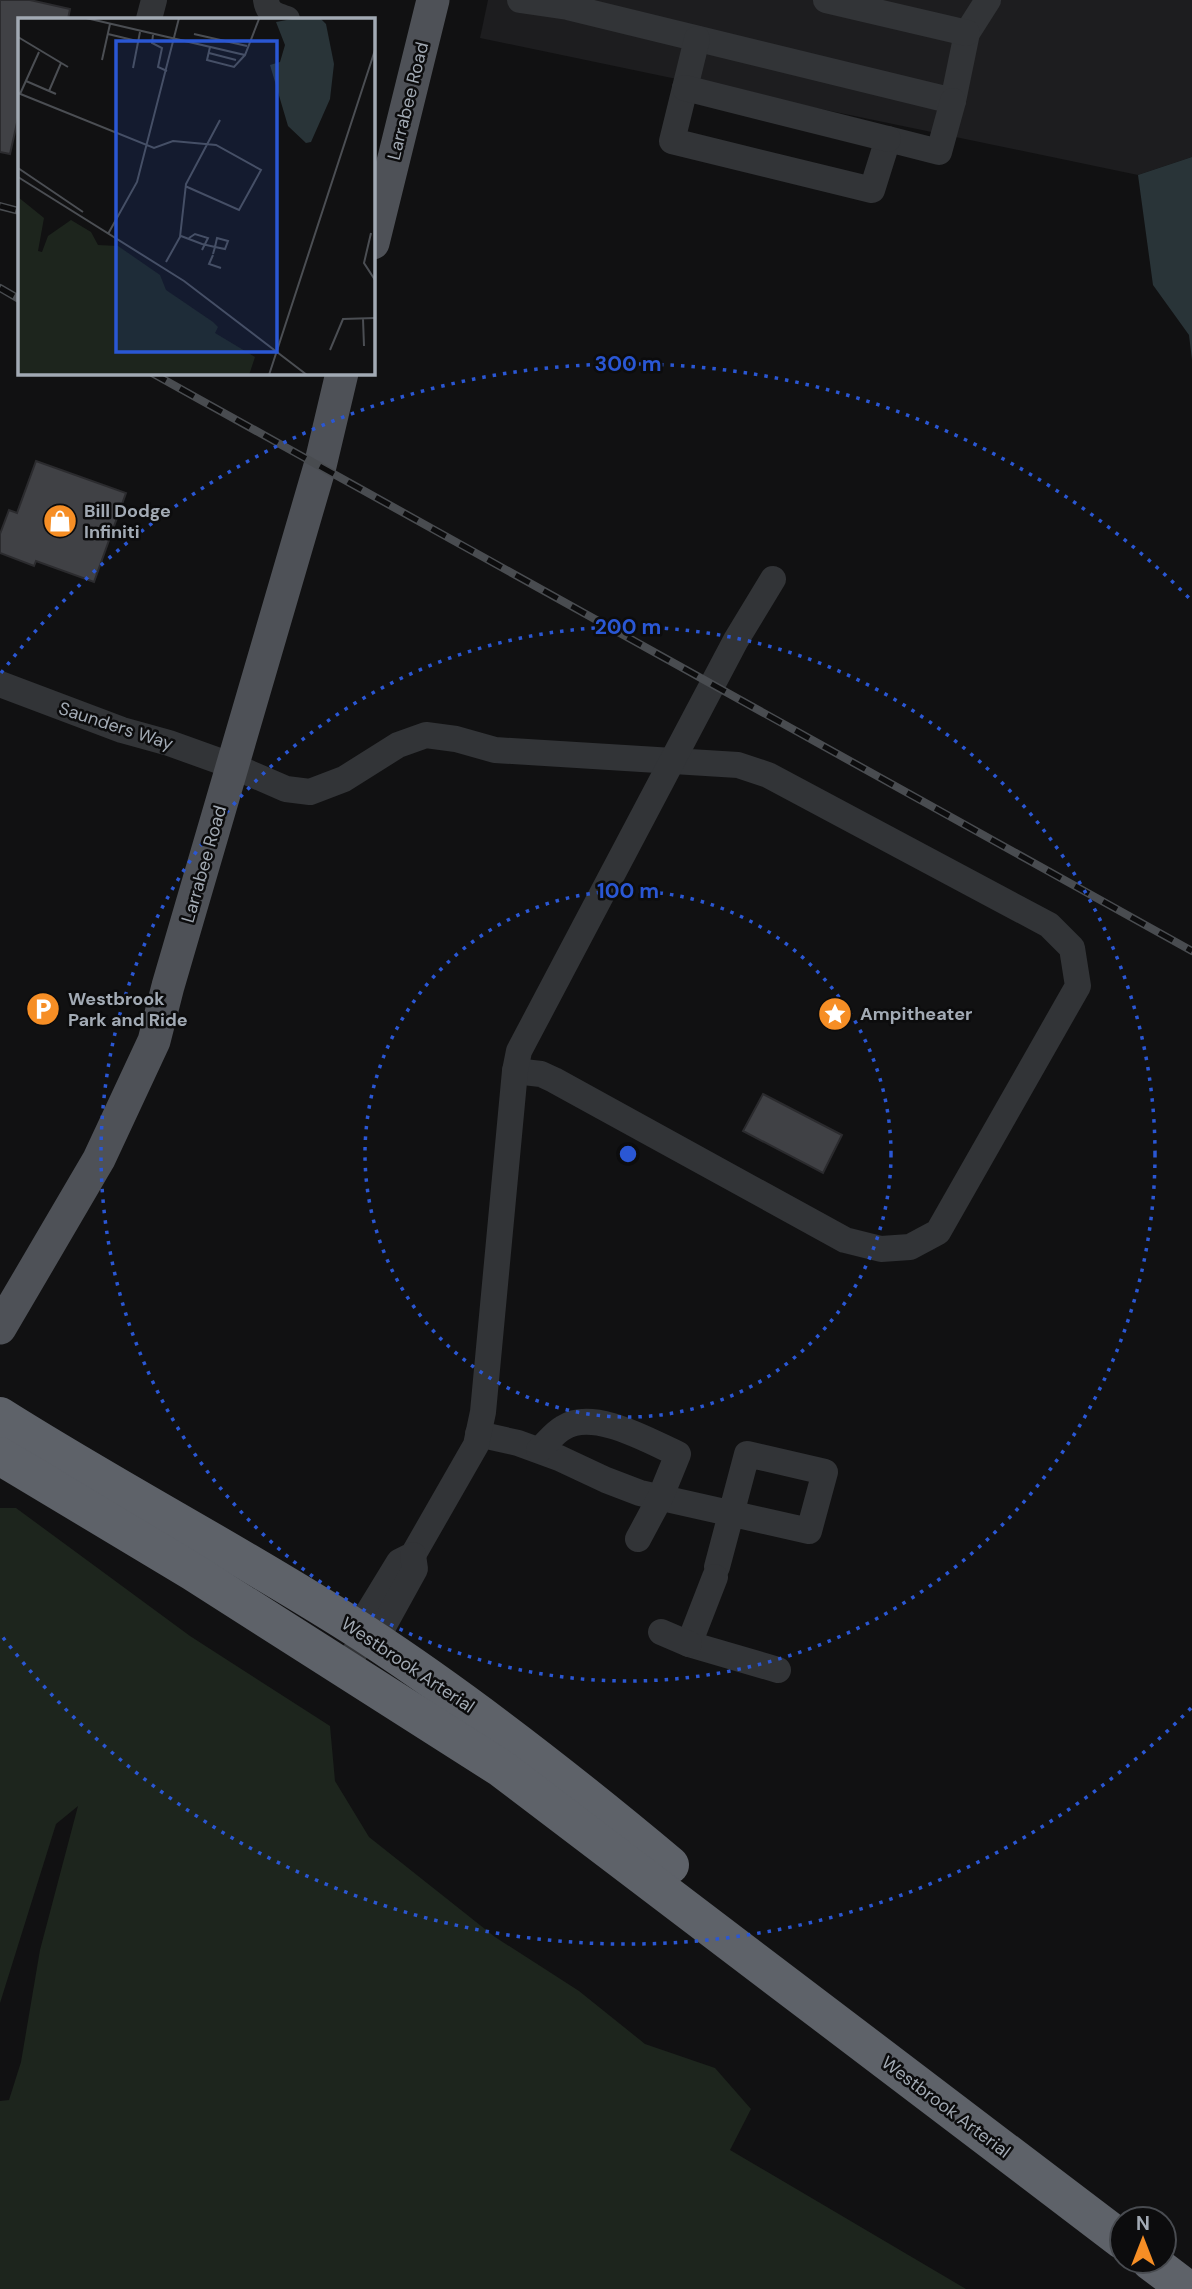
<svg xmlns="http://www.w3.org/2000/svg" width="1192" height="2289" font-family="'DM Sans',sans-serif">
  <style>
    .built { fill: #1d1d1f }
    .green { fill: #1d251d }
    .water { fill: #293438 }
    .building { fill: #404145; stroke: #2b2b2e; stroke-width: 2 }
    .lines { fill: none; stroke-linecap: round; stroke-linejoin: round }
    .minor { stroke: #323437; stroke-width: 26 }
    .major { stroke: #4e5157; stroke-width: 33 }
    .highway { stroke: #5e6269; stroke-width: 38 }
    .rail-casing { stroke: #494c50; stroke-width: 8 }
    .rail { stroke: #0c0c0d; stroke-width: 5; stroke-dasharray: 16; stroke-linecap: butt }
    .highway-bridge { stroke: #5e6269; stroke-width: 38 }
    .ring { fill: none; stroke: #2a57d4; stroke-width: 3.5; stroke-dasharray: 3.5 7 }
    .labels { text-anchor: middle; dominant-baseline: central; stroke-width: 5; stroke-linejoin: round; paint-order: stroke }
    .street-label { font-size: 18px; fill: #a2aab4; stroke: #0c0c0d }
    .poi-label { font-size: 18px; font-weight: bold; fill: #a2aab4; stroke: #0c0c0d; text-anchor: start }
    .inset-road { fill: none; stroke: #4b4e53; stroke-width: 2 }
    .view { fill: #2a57d4; fill-opacity: 0.15; stroke: #2a57d4; stroke-width: 3.5 }
    .inset-edge { fill: none; stroke: #a2aab4; stroke-width: 3.5 }
    .centre { fill: #2a57d4; stroke: #0c0c0d; stroke-width: 3.5 }
    .ring-label { font-size: 21px; text-anchor: middle; font-weight: bold; fill: #2a57d4; stroke: #0c0c0d; stroke-width: 5; stroke-linejoin: round; paint-order: stroke }
  </style>
  <rect width="100%" height="100%" fill="#111112"/>
  <!-- built -->
  <path class="built" d="M488,0H1192V157L1138,175L480,38Z"/>
  <!-- green -->
  <path class="green" d="M0,1508H16L190,1636L330,1726L335,1781L369,1837L495,1937L579,1991L645,2044L715,2068L751,2109L730,2150L966,2289H0V2101L9,2100L21,2062L40,1950L78,1806L56,1824L0,2003Z"/>
  <!-- water -->
  <path class="water" d="M1192,157V360L1189,335L1153,285L1138,175Z"/>
  <!-- building -->
  <g class="building">
    <path d="M0,0H30L70,9L68,19H19V114L10,154L0,152Z"/>
    <path d="M36,461L126,493L94,582L36,561L34,566L0,553V534L9,510L17,513Z"/>
    <path d="M763,1094L842,1135L823,1173L743,1131Z"/>
  </g>
  <g class="lines">
    <!-- minor -->
    <g class="minor">
      <path d="M266,0C268,14 275,15 287,19"/>
      <path d="M520,0L568,7L953,101L967,33L988,0"/>
      <path d="M826,0L967,33"/>
      <path d="M149,19L154,0"/>
      <path d="M697,39L672,141L872,190L888,139L939,152L953,101"/>
      <path d="M685,88L888,139"/>
      <path d="M0,684L122,730L169,743L233,766L286,789L310,792L344,779L398,745L426,735L456,739L495,750L738,765L768,775L1049,925L1072,948L1078,986L938,1232L910,1247L881,1249L845,1240L554,1080L541,1074L515,1071"/>
      <path d="M478,1434L518,1443L559,1458L606,1480L640,1493L809,1531L825,1472L747,1454L717,1567"/>
      <path d="M539,1450C547,1443 554,1433 563,1428C593,1408 649,1441 678,1454L660,1498L638,1539"/>
      <path d="M715,1577L689,1644L778,1670"/>
      <path d="M370,1628L366,1616L399,1562L413,1555L476,1445L483,1412L515,1071L519,1051L736,640L773,579"/>
      <path d="M661,1632L689,1644"/>
      <path d="M345,1668L370,1628L383,1627L415,1569L413,1555"/>
    </g>
    <!-- major -->
    <g class="major">
      <path d="M373,243L433,0"/>
      <path d="M0,1328L99,1159L154,1041L168,986L320,466L342,373"/>
    </g>
    <!-- highway -->
    <g class="highway">
      <path d="M0,1416C120,1492 246,1557 365,1634C472,1704 572,1783 670,1865"/>
      <path d="M0,1456L193,1572L502,1769L1122,2240"/>
    </g>
    <!-- rail casing -->
    <g class="rail-casing">
      <g id="rail">
        <path d="M0,206L19,211"/>
        <path d="M0,288L19,299"/>
        <path d="M152,373L1192,951"/>
      </g>
    </g>
    <!-- rail -->
    <use href="#rail" class="rail"/>
    <!-- highway-bridge -->
    <path class="highway-bridge" d="M1150,2261L1187,2289"/>
  </g>
  <!-- distance rings -->
  <g class="ring">
    <circle cx="628" cy="1154" r="263"/>
    <circle cx="628" cy="1154" r="527"/>
    <path d="M1191 1708A790 790 0 0 1 1 1635M1 673A790 790 0 0 1 1191 600"/>
  </g>
  <!-- icons -->
  <defs>
    <g id="shop-disc" transform="scale(1.75)"><circle r="9.5" fill="#f68e25" stroke="#0c0c0d"/><path d="M-5-2.5h2.3a2.7 3.5 0 0 1 5.4 0H5L5.5 6h-11ZM-1.5-2.5h3a1.5 2.3 0 0 0-3 0Z" fill="#fff"/></g>
    <g id="parking-disc" transform="scale(1.75)"><circle r="9.5" fill="#f68e25" stroke="#0c0c0d"/><path d="M-3.5-5.5H1a3.5 3.5 0 0 1 0 7H-1V5.5H-3.5ZM-1-3.4V-.6H.8a1.4 1.4 0 0 0 0-2.8Z" fill="#fff"/></g>
    <g id="sight-disc" transform="scale(1.75)"><circle r="9.5" fill="#f68e25" stroke="#0c0c0d"/><path d="M0-6L1.8-2.2L6-1.7L2.9 1.2L3.7 5.4L0 3.3L-3.7 5.4L-2.9 1.2L-6-1.7L-1.8-2.2Z" fill="#fff"/></g>
  </defs>
  <g fill-rule="evenodd">
    <use href="#shop-disc" x="60" y="521"/>
    <use href="#parking-disc" x="43" y="1009"/>
    <use href="#sight-disc" x="835" y="1014"/>
  </g>
  <g class="labels">
    <!-- street labels -->
    <g class="street-label">
      <text transform="translate(408 101) rotate(-76)">Larrabee Road</text>
      <text transform="translate(116 726) rotate(18)">Saunders Way</text>
      <text transform="translate(204 864) rotate(-74)">Larrabee Road</text>
      <text transform="translate(408 1665) rotate(34)">Westbrook Arterial</text>
      <text transform="translate(946 2107) rotate(37)">Westbrook Arterial</text>
    </g>
    <!-- poi labels -->
    <g class="poi-label">
      <text x="84" y="511">Bill Dodge<tspan x="84" dy="21">Infiniti</tspan></text>
      <text x="68" y="999">Westbrook<tspan x="68" dy="21">Park and Ride</tspan></text>
      <text x="860" y="1014">Ampitheater</text>
    </g>
  </g>
  <!-- overview -->
  <g transform="translate(18 18)">
    <rect width="357" height="357" fill="#111112"/>
    <path d="M0,179L26,200L20,233L24,234L30,218L53,202L73,214L80,227L100,228L142,257L148,272L195,304L200,309L197,315L237,339L231,357H0Z" fill="#1d251d"/>
    <path d="M279,0H302L308,6L316,46L312,81L293,124L288,125L270,108L252,47L262,44L267,27L258,4Z" fill="#293438"/>
    <path class="inset-road" d="M68,0L227,37L241,1M90,16L119,23M176,16L229,28M135,17L134,25L144,30L140,49L149,53M0,19L50,49M192,29L189,42L216,49L227,37M191,35L218,42M84,42L92,6M115,50L122,14M8,63L38,76M31,73L43,45M0,75L136,130L155,123L198,127L243,152L221,192L167,168M2,76L21,34M0,150L65,194M0,159L166,263L289,357M353,215L346,245L357,262M90,216L119,164L161,0M163,218L184,226L197,229L207,231L210,223L199,220L197,229L195,236M171,220L177,216L190,220L184,232M195,237L191,246L203,250M148,244L162,219L168,166L202,102M345,301L346,328M312,332L325,301L357,300M251,357L357,32"/>
    <path class="view" d="M98,23H259V334H98Z"/>
    <rect width="357" height="357" class="inset-edge"/>
  </g>
  <circle cx="628" cy="1154" r="10" class="centre"/>
  <g class="ring-label">
    <text x="628" y="371">300 m</text>
    <text x="628" y="634">200 m</text>
    <text x="628" y="898">100 m</text>
  </g>
  <!-- north arrow -->
  <g transform="translate(1143 2240)"><circle r="33" fill="#0c0c0d" stroke="#484b50" stroke-width="2"/>
  <path d="M0-5L12 26L0 18L-12 26Z" fill="#f68e25"/>
  <text y="-10" font-size="19" font-weight="bold" text-anchor="middle" fill="#a2aab4">N</text>
  </g>
</svg>
